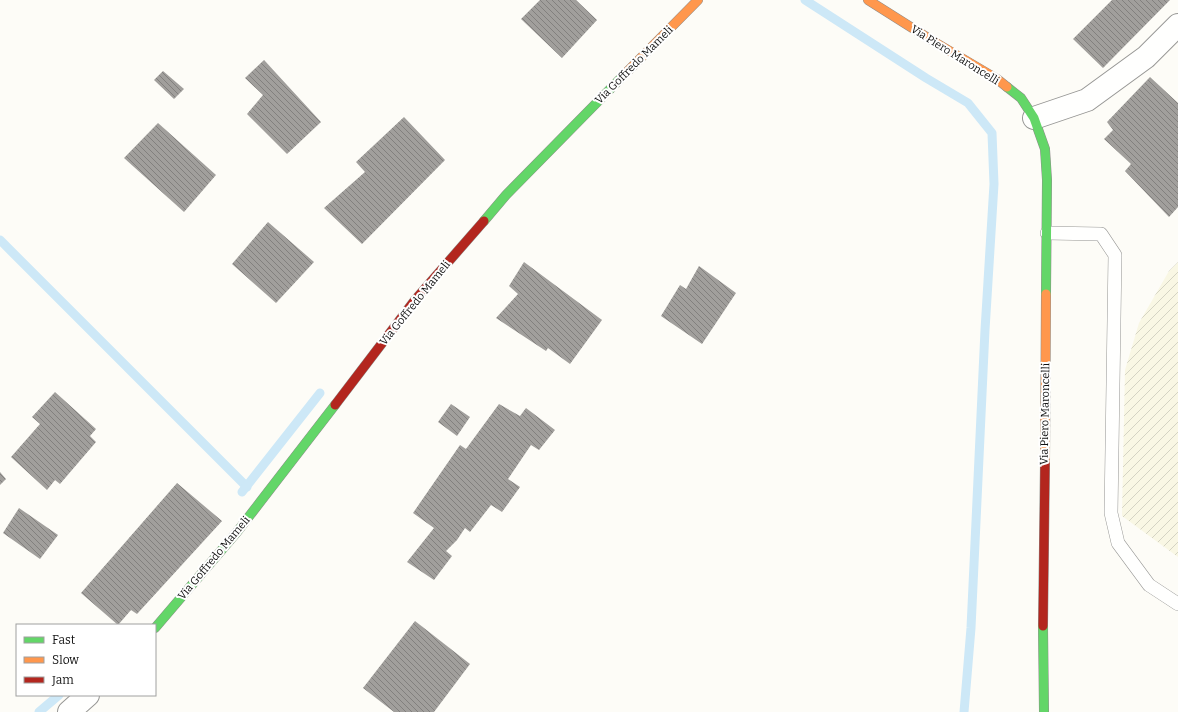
<svg xmlns="http://www.w3.org/2000/svg" width="1178" height="712" font-family="Bitter,serif">
  <style>
    .farmland { fill: url(#farmland-furrows) }
    .lines { fill: none; stroke-linecap: round; stroke-linejoin: round }
    .stream { stroke: #cde8f7; stroke-width: 9 }
    .building { fill: url(#building-back-hatch) }
    .lane-casing { stroke: #979795; stroke-width: 14 }
    .street-casing { stroke: #979795; stroke-width: 24 }
    .fast-casing { stroke: #8e8d8b; stroke-width: 10 }
    .slow-casing { stroke: #8e8d8b; stroke-width: 10 }
    .jam-casing { stroke: #8e8d8b; stroke-width: 10 }
    .lane { stroke: #fffffe; stroke-width: 13 }
    .street { stroke: #fffffe; stroke-width: 22 }
    .fast { stroke: #63d668; stroke-width: 9 }
    .slow { stroke: #ff974d; stroke-width: 9 }
    .jam { stroke: #b3261e; stroke-width: 9 }
    .labels { text-anchor: middle; dominant-baseline: central; stroke-width: 4; stroke-linejoin: round; paint-order: stroke }
    .street-label { font-size: 11px; fill: #111; stroke: #fff }
  </style>
  <defs>
    <pattern id="farmland-furrows" width="10" height="10" patternUnits="userSpaceOnUse"><rect width="10" height="10" fill="#f9f7e4"/><path d="M-1 1l2-2M0 10L10 0M9 11l2-2" fill="none" stroke="#d4d3c3"/></pattern>
    <pattern id="building-back-hatch" width="6" height="6" patternUnits="userSpaceOnUse"><rect width="6" height="6" fill="#a19f9c"/><path d="M-1 5l2 2M0 0l6 6M5-1l2 2" fill="none" stroke="#82807e"/></pattern>
  </defs>
  <rect width="100%" height="100%" fill="#fdfcf7"/>
  <!-- farmland -->
  <path class="farmland" d="M1178,262V557L1122,516L1125,370L1139,323L1169,271Z"/>
  <g class="lines">
    <!-- stream -->
    <g class="stream">
      <path d="M805,0L926,78L968,103L992,133L994,184L985,330L971,628L964,712"/>
      <path d="M0,240L247,487"/>
      <path d="M242,492L320,393"/>
      <path d="M39,712L59,695"/>
    </g>
  </g>
  <!-- building -->
  <g class="building">
    <path d="M540,0H576L597,20L562,58L521,19Z"/>
    <path d="M1112,0H1170L1103,68L1073,39Z"/>
    <path d="M264,60L321,122L287,154L247,114L263,95L245,78Z"/>
    <path d="M163,71L184,89L174,99L154,80Z"/>
    <path d="M1150,77L1178,103V207L1169,217L1125,171L1131,164L1104,139L1113,130L1107,122Z"/>
    <path d="M404,117L445,160L362,244L324,208L365,172L356,162Z"/>
    <path d="M158,123L216,175L184,212L124,158Z"/>
    <path d="M268,222L314,262L276,303L232,264Z"/>
    <path d="M524,262L602,320L570,364L548,348L546,351L496,318L518,294L509,286Z"/>
    <path d="M699,266L736,293L702,344L661,316L680,285L686,289Z"/>
    <path d="M55,392L96,429L90,436L96,442L60,484L55,480L47,490L11,457L40,424L32,417Z"/>
    <path d="M451,404L470,417L457,436L438,422Z"/>
    <path d="M499,404L520,416L526,408L555,430L539,450L531,445L508,479L520,487L502,512L491,505L470,532L465,528L457,540L446,551L452,556L434,580L407,562L434,528L413,513L460,445L466,449Z"/>
    <path d="M0,472L6,479L0,485Z"/>
    <path d="M177,483L222,521L137,614L131,610L118,625L81,593Z"/>
    <path d="M19,508L58,535L40,559L3,533Z"/>
    <path d="M415,621L470,664L434,712H394L363,688Z"/>
  </g>
  <g class="lines">
    <!-- lane casing -->
    <g class="lane-casing">
      <path id="lane" d="M1047,233L1101,234L1115,255L1111,513L1118,543L1149,585L1178,604"/>
    </g>
    <!-- street casing -->
    <g class="street-casing">
      <g id="street">
        <path d="M1034,118L1087,100L1146,57L1178,25"/>
        <path d="M69,712L88,695"/>
      </g>
    </g>
    <!-- fast casing -->
    <g class="fast-casing">
      <g id="fast">
        <path d="M1007,87L1021,98L1034,118L1045,149L1047,180L1046,294"/>
        <path d="M484,221L506,195L623,76"/>
        <path d="M1043,626L1044,712"/>
        <path d="M155,628L237,532L335,405"/>
      </g>
    </g>
    <!-- slow casing -->
    <g class="slow-casing">
      <g id="slow">
        <path d="M868,0L936,43L997,79L1007,87"/>
        <path d="M623,76L698,0"/>
        <path d="M1045,462L1046,294"/>
      </g>
    </g>
    <!-- jam casing -->
    <g class="jam-casing">
      <g id="jam">
        <path d="M335,405L415,300L484,221"/>
        <path d="M1043,626L1045,462"/>
      </g>
    </g>
    <!-- lane -->
    <use href="#lane" class="lane"/>
    <!-- street -->
    <use href="#street" class="street"/>
    <!-- fast -->
    <use href="#fast" class="fast"/>
    <!-- slow -->
    <use href="#slow" class="slow"/>
    <!-- jam -->
    <use href="#jam" class="jam"/>
  </g>
  <g class="labels">
    <!-- street labels -->
    <g class="street-label">
      <text transform="translate(955 55) rotate(32)">Via Piero Maroncelli</text>
      <text transform="translate(634 65) rotate(-45)">Via Goffredo Mameli</text>
      <text transform="translate(415 303) rotate(-51)">Via Goffredo Mameli</text>
      <text transform="translate(1045 414) rotate(-89)">Via Piero Maroncelli</text>
      <text transform="translate(214 558) rotate(-50)">Via Goffredo Mameli</text>
    </g>
  </g>
  <!-- legend -->
  <rect x="16" y="624" width="140" height="72" fill="#ffffff" stroke="#a0a0a0"/>
  <rect x="24" y="637" width="20" height="6" fill="#63d668" stroke="#a0a0a0"/>
  <text x="52" y="644" font-size="12" fill="#111111">Fast</text>
  <rect x="24" y="657" width="20" height="6" fill="#ff974d" stroke="#a0a0a0"/>
  <text x="52" y="664" font-size="12" fill="#111111">Slow</text>
  <rect x="24" y="677" width="20" height="6" fill="#b3261e" stroke="#a0a0a0"/>
  <text x="52" y="684" font-size="12" fill="#111111">Jam</text>
</svg>
